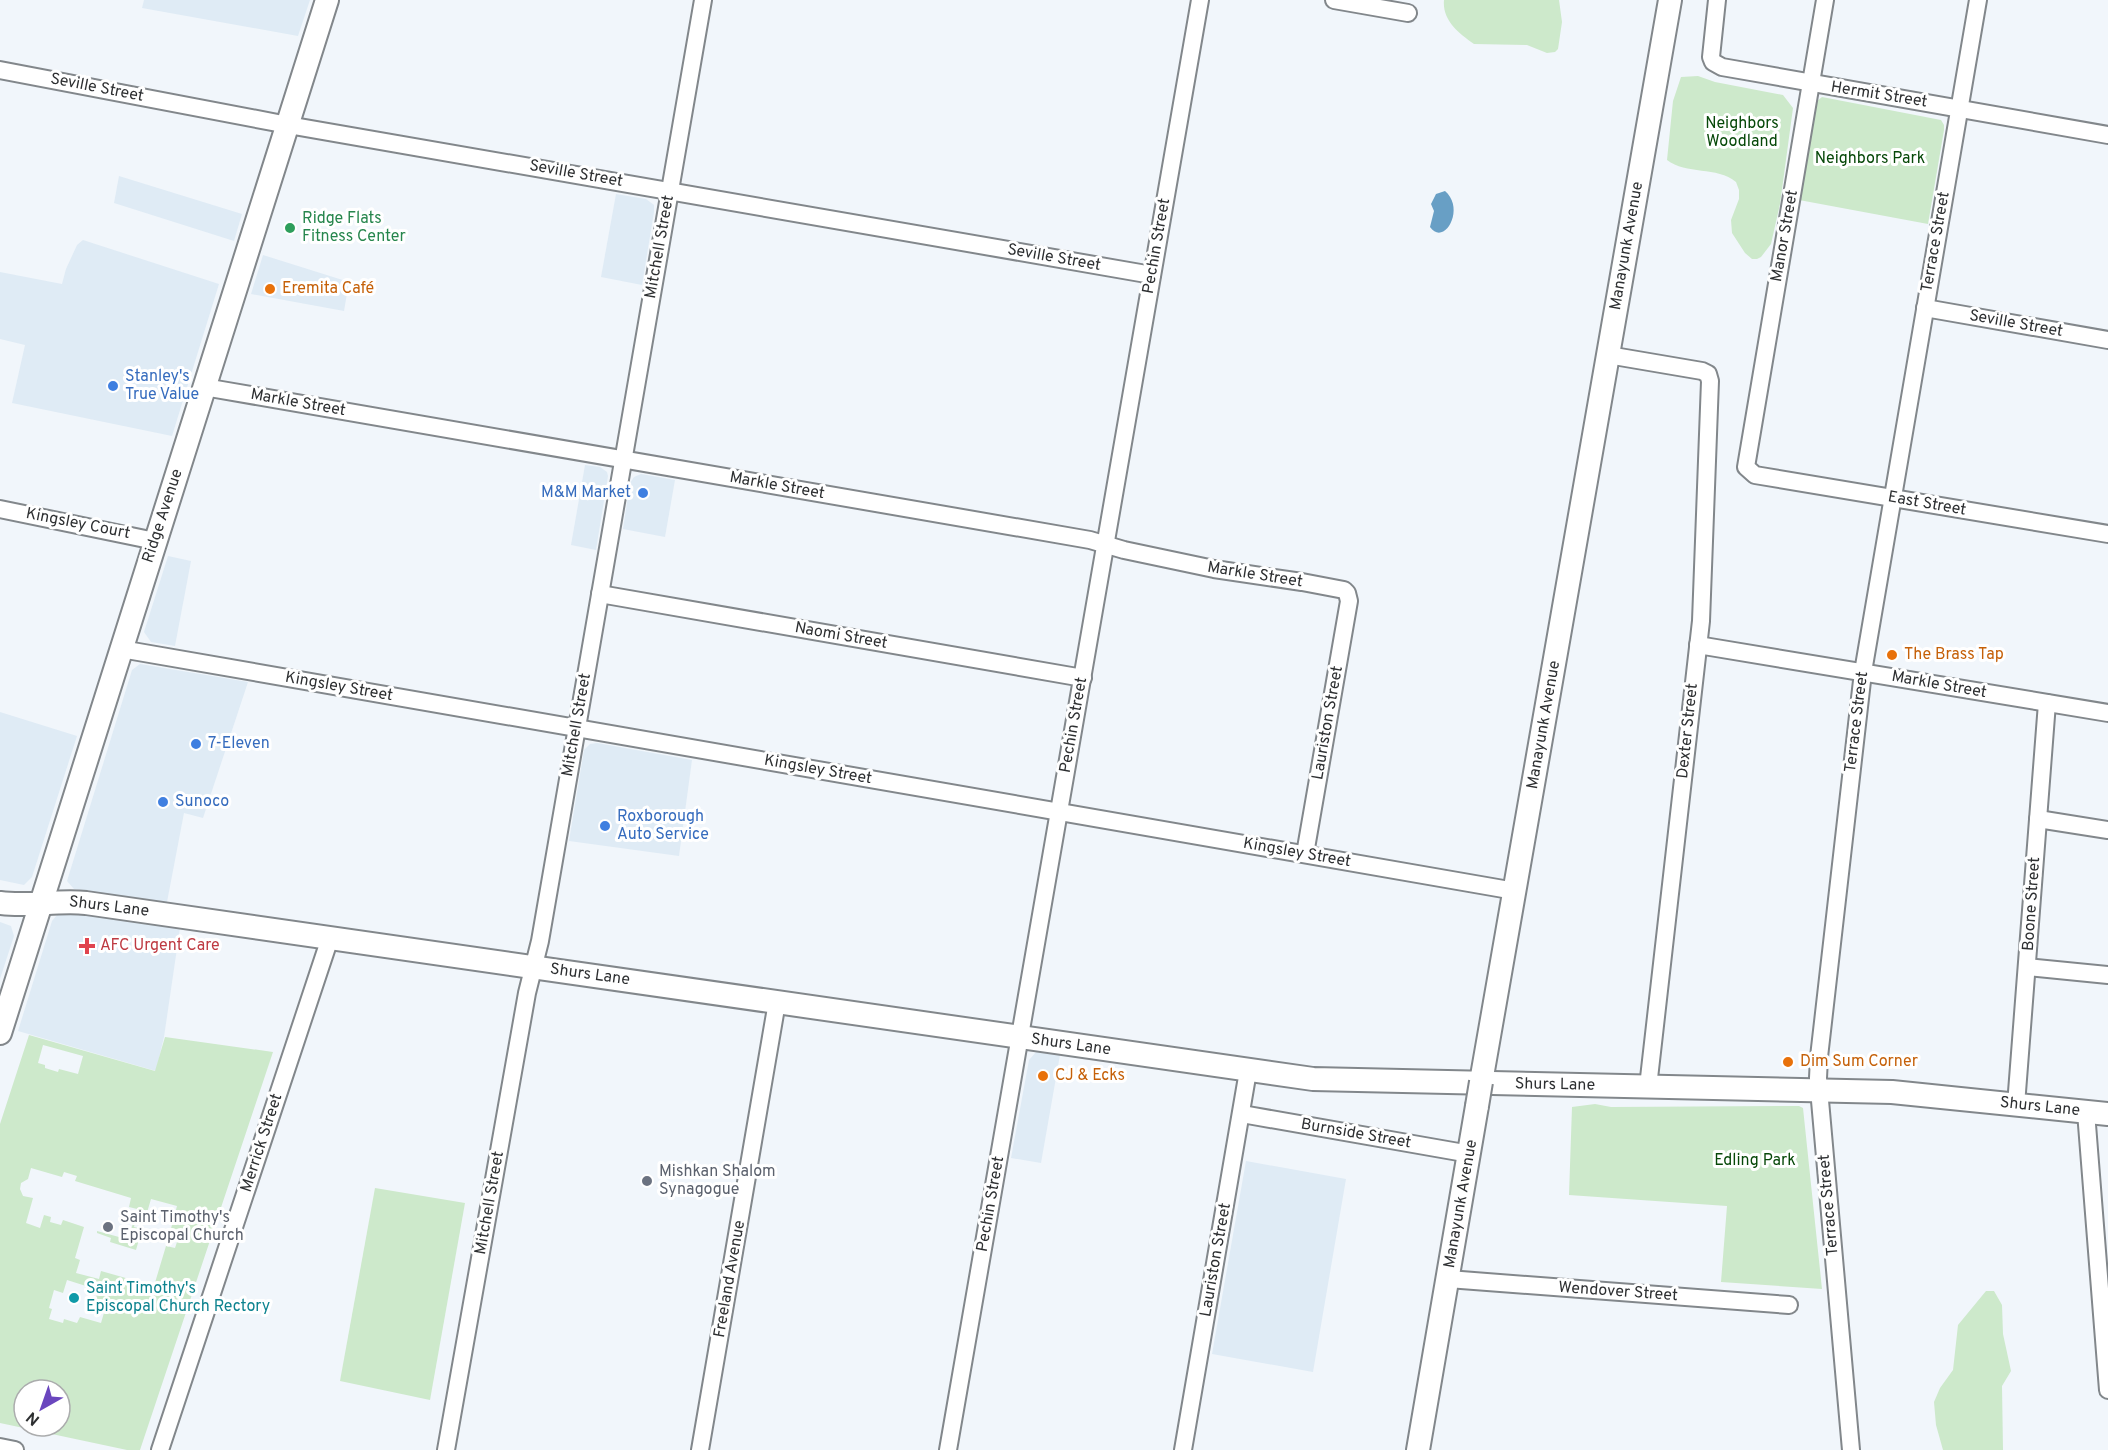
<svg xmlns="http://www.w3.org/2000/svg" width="2108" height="1450" font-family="Overpass,sans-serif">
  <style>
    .built { fill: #dfebf5 }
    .green { fill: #cde9cb; fill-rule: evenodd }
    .water { fill: #689fc5 }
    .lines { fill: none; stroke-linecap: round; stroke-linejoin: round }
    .street-casing { stroke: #82878b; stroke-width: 20 }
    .secondary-casing { stroke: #82878b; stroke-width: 26 }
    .street { stroke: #fff; stroke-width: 16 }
    .secondary { stroke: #fff; stroke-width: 22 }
    .secondary-bridge-casing { stroke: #82878b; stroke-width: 26; stroke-linecap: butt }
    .secondary-bridge { stroke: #fff; stroke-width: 22 }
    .leisure-dot { fill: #2e9e5b; stroke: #fff; stroke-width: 2 }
    .food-dot { fill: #e8710a; stroke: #fff; stroke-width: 2 }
    .shop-dot { fill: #3f7fe0; stroke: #fff; stroke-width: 2 }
    .health-dot { fill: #e0444e; stroke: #fff; stroke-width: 2 }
    .worship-dot { fill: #6b7280; stroke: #fff; stroke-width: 2 }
    .culture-dot { fill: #0f9aa8; stroke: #fff; stroke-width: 2 }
    .labels { text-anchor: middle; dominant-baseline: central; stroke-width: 6; stroke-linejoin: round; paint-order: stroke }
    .street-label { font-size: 16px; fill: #2d2f31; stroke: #fff }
    .park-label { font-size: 16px; fill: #064808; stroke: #fff }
    .leisure-label { font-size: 16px; fill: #27864d; stroke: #fff; text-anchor: start }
    .food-label { font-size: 16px; fill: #c56008; stroke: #fff; text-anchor: start }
    .shop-label { font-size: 16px; fill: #366cbe; stroke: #fff; text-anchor: start }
    .health-label { font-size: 16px; fill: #be3a42; stroke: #fff; text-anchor: start }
    .worship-label { font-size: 16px; fill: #5b616d; stroke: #fff; text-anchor: start }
    .culture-label { font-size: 16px; fill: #0d838f; stroke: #fff; text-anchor: start }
  </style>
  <rect width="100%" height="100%" fill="#f1f6fb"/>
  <!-- built -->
  <g class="built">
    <path d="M144,0H310L298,36L142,8Z"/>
    <path d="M119,176L242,214L234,241L114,203Z"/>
    <path d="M616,194L646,199L654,205V212L642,285L601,277Z"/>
    <path d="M83,240L219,284L172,436L12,403L25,345L0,339V272L62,284L66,269L77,245Z"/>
    <path d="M263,255L349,282L344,311L251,294Z"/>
    <path d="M585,465L600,467L607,472L608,476L596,550L571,545Z"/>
    <path d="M641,474L675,480L665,537L623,529L630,483L634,477Z"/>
    <path d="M168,556L191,561L175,646L151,642L144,632Z"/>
    <path d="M140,664L248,682L203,818L184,813L167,902L74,889L67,881L132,670Z"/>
    <path d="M0,712L77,736L32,877L24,885L0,880Z"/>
    <path d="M597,743L692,760L679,856L569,841L584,750L590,744Z"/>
    <path d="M65,912L180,928L164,1037L156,1071L18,1031L52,921L57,915Z"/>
    <path d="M0,922L11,926L14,936L0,979Z"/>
    <path d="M1036,1052L1060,1055L1041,1163L1011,1158L1029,1060Z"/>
    <path d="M1246,1161L1346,1179L1313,1372L1212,1354Z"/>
  </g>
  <!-- green -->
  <g class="green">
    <path d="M1444,0H1559L1562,22L1558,49L1555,52L1547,53L1527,45L1474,44C1458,33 1442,20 1444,0Z"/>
    <path d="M1698,76L1715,82L1783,95L1793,108L1780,204L1771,244L1761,257L1757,259H1752L1745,253L1732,233L1731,220L1739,199V190L1736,182C1717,166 1686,175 1667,160L1673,101L1681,77Z"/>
    <path d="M1822,97L1941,120L1944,125V130L1928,224L1799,200L1816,102Z"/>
    <path d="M29,1035L155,1071L165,1037L273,1052L140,1450H127L0,1423V1124ZM43,1045L83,1056L78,1074L59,1069L58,1072L45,1068V1065L38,1063ZM31,1168L62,1177L64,1172L77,1176L75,1181L131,1198L129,1207L137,1209L131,1230L122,1228L119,1237L97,1231V1233L111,1238L110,1242L136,1250L142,1229L134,1227L137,1214L146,1216L151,1199L177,1206L169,1236L178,1239L175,1248L166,1246L154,1286L101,1271L99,1279L76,1273L80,1260L75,1258L84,1227L63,1220L61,1225L50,1222L51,1217L44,1215L40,1228L26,1223L33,1198L23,1196L20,1189L21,1183L28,1179ZM67,1280L86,1286L85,1290L97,1294L95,1302L106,1306L101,1323L80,1317L77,1323L64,1319L63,1323L49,1319L52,1309L49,1308L54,1290L63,1293ZM24,1390H60V1426H24Z"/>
    <path d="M1595,1104L1611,1107L1799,1106L1803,1108L1822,1289L1721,1282L1727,1206L1569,1195L1572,1107Z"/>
    <path d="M375,1188L465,1203L430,1400L340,1381Z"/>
    <path d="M1986,1291H1994L2002,1305L2003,1334L2011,1371L2002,1386L2003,1450H1943L1936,1425L1934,1402L1940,1388L1953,1370L1958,1325Z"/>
  </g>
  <!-- water -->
  <path class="water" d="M1445,191C1466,209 1444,247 1430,227L1434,211L1431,204L1436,194Z"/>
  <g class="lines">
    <!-- street casing -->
    <g class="street-casing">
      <g id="street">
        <path d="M1334,0L1408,13"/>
        <path d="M1717,0L1711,57L1713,62L1722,67L2108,135"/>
        <path d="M1825,0L1746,467L1755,475L2108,534"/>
        <path d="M0,70L288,125L1152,275"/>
        <path d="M1925,308L2108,340"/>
        <path d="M1608,355L1702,371L1708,374L1710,381L1701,621L1648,1087"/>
        <path d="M204,387L1090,540L1124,550L1214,569L1302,582L1344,590L1347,593L1349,601L1305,854"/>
        <path d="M0,509L155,541"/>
        <path d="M600,594L1083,678"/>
        <path d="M1698,645L2108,713"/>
        <path d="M121,649L1515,891"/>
        <path d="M2038,819L2108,830"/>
        <path d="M2027,967L2108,975"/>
        <path d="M2016,1105L2047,703"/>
        <path d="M2086,1112L2108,1390"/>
        <path d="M1242,1114L1470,1154"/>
        <path d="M1448,1279L1789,1305"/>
        <path d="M0,1447L15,1450"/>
        <path d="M160,1450L330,938"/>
        <path d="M446,1450L527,993L540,941L703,0"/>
        <path d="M700,1450L777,1002"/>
        <path d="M948,1450L1200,0"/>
        <path d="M1183,1450L1248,1071"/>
        <path d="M1851,1450L1818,1078L1819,1057L1863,672L1978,0"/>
      </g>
    </g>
    <!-- secondary casing -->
    <g class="secondary-casing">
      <g id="secondary">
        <path d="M0,903C30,907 56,900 86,903L1313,1079L1892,1092L2108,1114"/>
        <path d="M0,1033L327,0"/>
        <path d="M1481,1082L1670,0"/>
        <path d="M1418,1450L1477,1106"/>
      </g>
    </g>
    <!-- street -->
    <use href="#street" class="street"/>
    <!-- secondary -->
    <use href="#secondary" class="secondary"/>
    <!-- secondary-bridge casing -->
    <g class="secondary-bridge-casing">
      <path id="secondary-bridge" d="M1477,1106L1481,1082"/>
    </g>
    <!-- secondary-bridge -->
    <use href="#secondary-bridge" class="secondary-bridge"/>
  </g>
  <!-- markers -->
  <circle class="leisure-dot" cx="290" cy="228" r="6"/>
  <g class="food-dot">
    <circle cx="270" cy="289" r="6"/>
    <circle cx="1892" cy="655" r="6"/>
    <circle cx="1788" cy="1062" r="6"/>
    <circle cx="1043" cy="1076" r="6"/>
  </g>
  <g class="shop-dot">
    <circle cx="113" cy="386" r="6"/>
    <circle cx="643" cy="493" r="6"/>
    <circle cx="196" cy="744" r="6"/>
    <circle cx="163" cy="802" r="6"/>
    <circle cx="605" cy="826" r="6"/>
  </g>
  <path class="health-dot" d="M84 937h6v6h6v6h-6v6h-6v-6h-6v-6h6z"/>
  <g class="worship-dot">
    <circle cx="647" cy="1181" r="6"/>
    <circle cx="108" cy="1227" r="6"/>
  </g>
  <circle class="culture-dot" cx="74" cy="1298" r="6"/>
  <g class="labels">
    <!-- street labels -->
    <g class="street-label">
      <text transform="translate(97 88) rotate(11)">Seville Street</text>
      <text transform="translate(1879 95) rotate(9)">Hermit Street</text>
      <text transform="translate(576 174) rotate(10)">Seville Street</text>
      <text transform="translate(1785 236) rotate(-80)">Manor Street</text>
      <text transform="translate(1936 242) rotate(-80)">Terrace Street</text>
      <text transform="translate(1157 246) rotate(-80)">Pechin Street</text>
      <text transform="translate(1627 246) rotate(-80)">Manayunk Avenue</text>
      <text transform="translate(660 247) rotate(-80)">Mitchell Street</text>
      <text transform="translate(1054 258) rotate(10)">Seville Street</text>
      <text transform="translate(2016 324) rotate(10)">Seville Street</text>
      <text transform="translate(298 403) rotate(10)">Markle Street</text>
      <text transform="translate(777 486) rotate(10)">Markle Street</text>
      <text transform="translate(1927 504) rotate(10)">East Street</text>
      <text transform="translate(163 516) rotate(-72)">Ridge Avenue</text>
      <text transform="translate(78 524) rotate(11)">Kingsley Court</text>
      <text transform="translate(1255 575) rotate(9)">Markle Street</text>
      <text transform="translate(841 636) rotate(10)">Naomi Street</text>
      <text transform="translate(1939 685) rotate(10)">Markle Street</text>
      <text transform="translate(339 687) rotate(10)">Kingsley Street</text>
      <text transform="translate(1857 722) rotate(-83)">Terrace Street</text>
      <text transform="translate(1328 723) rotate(-80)">Lauriston Street</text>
      <text transform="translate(577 725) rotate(-80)">Mitchell Street</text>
      <text transform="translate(1074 725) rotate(-80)">Pechin Street</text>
      <text transform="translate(1544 725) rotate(-80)">Manayunk Avenue</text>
      <text transform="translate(1688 731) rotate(-84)">Dexter Street</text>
      <text transform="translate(818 770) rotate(10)">Kingsley Street</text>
      <text transform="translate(1297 853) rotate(10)">Kingsley Street</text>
      <text transform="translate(2032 904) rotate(-86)">Boone Street</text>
      <text transform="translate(109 907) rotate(7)">Shurs Lane</text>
      <text transform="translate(590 975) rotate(8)">Shurs Lane</text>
      <text transform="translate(1071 1045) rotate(8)">Shurs Lane</text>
      <text transform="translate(1555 1085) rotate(1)">Shurs Lane</text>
      <text transform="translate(2040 1107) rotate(6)">Shurs Lane</text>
      <text transform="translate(1356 1134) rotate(10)">Burnside Street</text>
      <text transform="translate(262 1143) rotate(-72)">Merrick Street</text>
      <text transform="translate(490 1203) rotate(-80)">Mitchell Street</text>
      <text transform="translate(991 1204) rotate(-80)">Pechin Street</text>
      <text transform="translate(1461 1204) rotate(-80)">Manayunk Avenue</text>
      <text transform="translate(1829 1205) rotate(-95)">Terrace Street</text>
      <text transform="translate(1216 1260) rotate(-80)">Lauriston Street</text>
      <text transform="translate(730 1279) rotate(-80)">Freeland Avenue</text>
      <text transform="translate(1618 1292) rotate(4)">Wendover Street</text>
    </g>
    <!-- park labels -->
    <g class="park-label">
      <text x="1742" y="124">Neighbors<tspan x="1742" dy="18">Woodland</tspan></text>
      <text x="1870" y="159">Neighbors Park</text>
      <text x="1755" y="1161">Edling Park</text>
    </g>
    <!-- leisure labels -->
    <g class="leisure-label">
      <text x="302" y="219">Ridge Flats<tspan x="302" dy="18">Fitness Center</tspan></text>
    </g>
    <!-- food labels -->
    <g class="food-label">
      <text x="282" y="289">Eremita Café</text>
      <text x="1904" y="655">The Brass Tap</text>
      <text x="1800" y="1062">Dim Sum Corner</text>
      <text x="1055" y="1076">CJ &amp; Ecks</text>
    </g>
    <!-- shop labels -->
    <g class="shop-label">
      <text x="125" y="377">Stanley's<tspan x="125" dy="18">True Value</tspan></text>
      <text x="631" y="493" text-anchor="end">M&amp;M Market</text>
      <text x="208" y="744">7-Eleven</text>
      <text x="175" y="802">Sunoco</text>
      <text x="617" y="817">Roxborough<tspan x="617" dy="18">Auto Service</tspan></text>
    </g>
    <!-- health labels -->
    <g class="health-label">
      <text x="100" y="946">AFC Urgent Care</text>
    </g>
    <!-- worship labels -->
    <g class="worship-label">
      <text x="659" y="1172">Mishkan Shalom<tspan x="659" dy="18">Synagogue</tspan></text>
      <text x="120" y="1218">Saint Timothy's<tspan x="120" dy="18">Episcopal Church</tspan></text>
    </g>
    <!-- culture labels -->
    <g class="culture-label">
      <text x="86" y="1289">Saint Timothy's<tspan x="86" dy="18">Episcopal Church Rectory</tspan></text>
    </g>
  </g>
  <!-- north arrow -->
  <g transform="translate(42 1408) rotate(220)"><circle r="28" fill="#ffffff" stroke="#abacad" stroke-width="1.5"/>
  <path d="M0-4.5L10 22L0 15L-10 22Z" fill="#6a46be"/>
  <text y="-9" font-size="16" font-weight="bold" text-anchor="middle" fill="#2d2f31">N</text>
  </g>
</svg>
